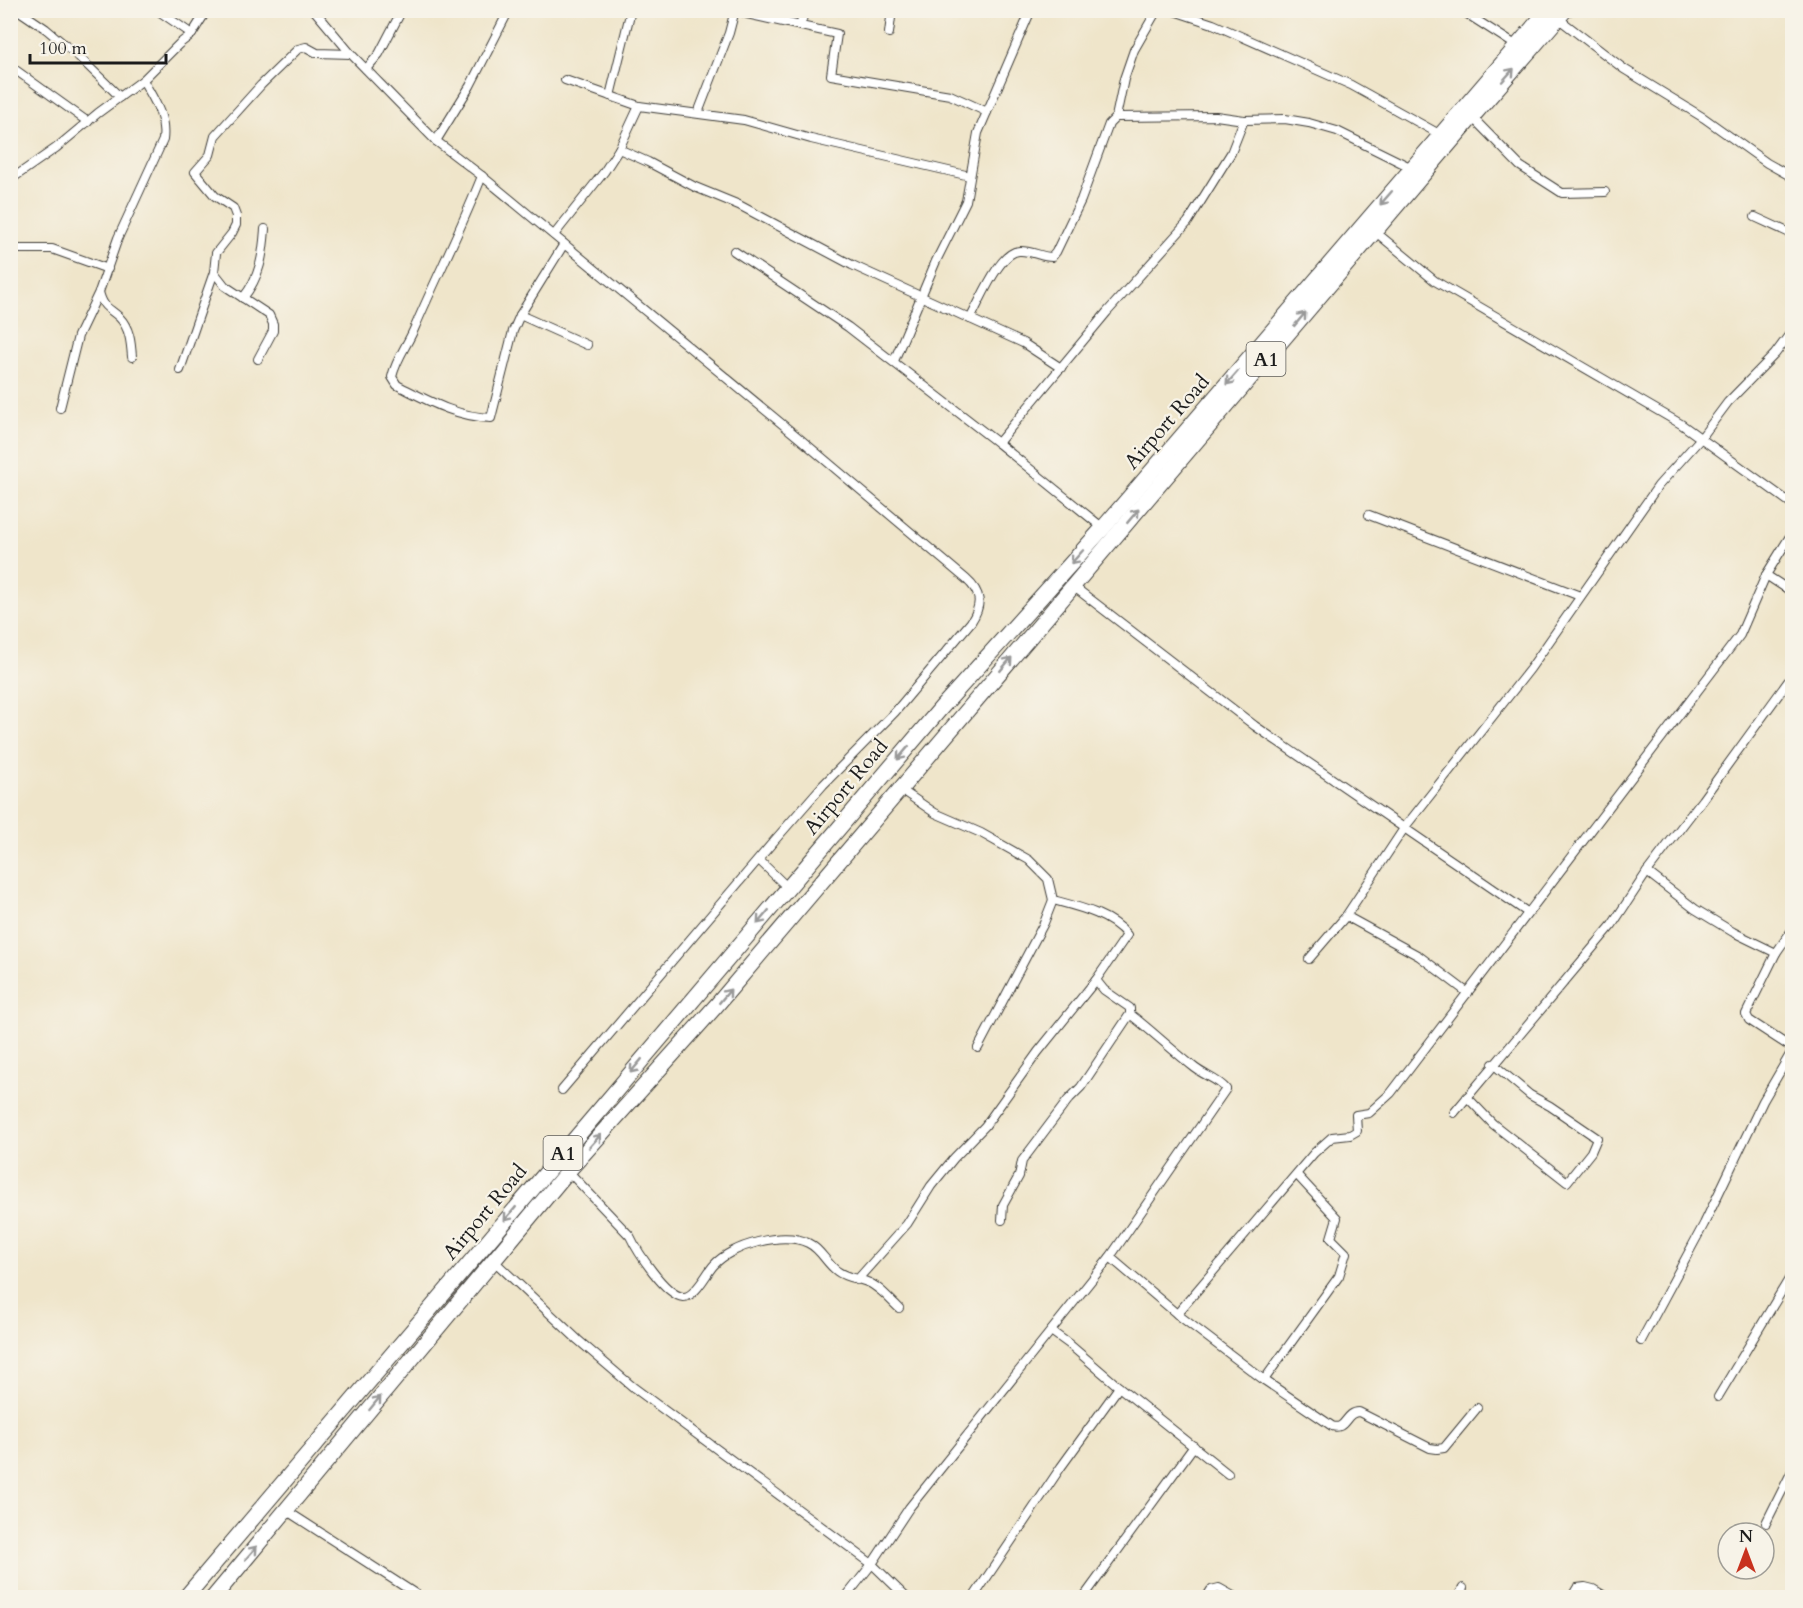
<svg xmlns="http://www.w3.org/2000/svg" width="1803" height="1608" font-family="Cardo,serif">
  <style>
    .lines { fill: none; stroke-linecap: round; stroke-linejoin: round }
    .street-casing { stroke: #3c3a36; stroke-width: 10 }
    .highway-casing { stroke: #3c3a36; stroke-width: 17 }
    .street { stroke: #fff; stroke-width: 8 }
    .highway { stroke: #fff; stroke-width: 15 }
    .oneway { stroke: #999 }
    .labels { text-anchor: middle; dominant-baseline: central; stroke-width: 4.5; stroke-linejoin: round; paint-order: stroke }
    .shield { fill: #f7f3e8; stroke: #5e5c59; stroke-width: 1.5 }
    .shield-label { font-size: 20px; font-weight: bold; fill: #1c1c1c }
    .street-label { font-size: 21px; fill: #1c1c1c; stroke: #f7f3e8 }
  </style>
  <rect width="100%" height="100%" fill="#f7f3e8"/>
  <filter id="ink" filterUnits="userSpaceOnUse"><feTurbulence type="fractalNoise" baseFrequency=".0167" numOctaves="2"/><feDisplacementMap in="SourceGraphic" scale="12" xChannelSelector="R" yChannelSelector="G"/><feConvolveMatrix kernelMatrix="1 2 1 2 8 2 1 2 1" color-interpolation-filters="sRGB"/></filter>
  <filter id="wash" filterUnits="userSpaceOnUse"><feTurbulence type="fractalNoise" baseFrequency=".008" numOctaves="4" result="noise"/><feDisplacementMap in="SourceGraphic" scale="24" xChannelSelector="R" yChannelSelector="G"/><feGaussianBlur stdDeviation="1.35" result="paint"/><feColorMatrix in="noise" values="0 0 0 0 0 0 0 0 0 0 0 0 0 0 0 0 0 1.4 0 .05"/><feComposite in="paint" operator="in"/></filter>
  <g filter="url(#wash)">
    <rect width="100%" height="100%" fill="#efe5ca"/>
  </g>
  <g filter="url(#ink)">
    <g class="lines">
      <!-- street casing -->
      <g class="street-casing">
        <g id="street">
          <path d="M18,10L46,29L78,56L120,97"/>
          <path d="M157,10L192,34"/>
          <path d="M314,10L351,54L436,141L482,176L799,438L966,579C982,593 982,605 971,622L895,712L823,785L774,841L562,1090"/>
          <path d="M739,10L747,14L837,34L831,75L950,95L987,112"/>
          <path d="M1171,10L1213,24L1351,85L1441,135"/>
          <path d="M1461,10L1517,46"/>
          <path d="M1559,19L1624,69L1704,118L1767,163L1792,177"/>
          <path d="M800,26L805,10"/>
          <path d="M889,33L892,10"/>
          <path d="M10,66L88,122"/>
          <path d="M366,69L379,54L402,10"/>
          <path d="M565,80L639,106L744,120L811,139L970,176"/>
          <path d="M610,96L631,10"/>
          <path d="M698,113L729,33L735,10"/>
          <path d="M1116,117L1216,116L1244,120L1285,119L1309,123L1337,131L1412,168"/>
          <path d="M1472,117L1520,166L1562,193L1605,192"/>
          <path d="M436,141L470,86L509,10"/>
          <path d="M619,149L648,162L695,187L739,205L852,265L1023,343L1061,368"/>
          <path d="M482,176C462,227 437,276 415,327C408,344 396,359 392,377L397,385C427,400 456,417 491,418L513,331L520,315L564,244"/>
          <path d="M10,180L56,148L98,113L143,80L179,44L192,34L207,10"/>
          <path d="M1755,217L1792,234"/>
          <path d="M1372,229L1435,281L1681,424L1792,504"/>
          <path d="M554,235L604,172L619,149L639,106"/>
          <path d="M10,249H52L108,269"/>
          <path d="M734,251L848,327L998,443L1103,528"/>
          <path d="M99,292C103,308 108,307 119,317C130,328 131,343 132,357"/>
          <path d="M243,298C260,277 263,256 265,229"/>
          <path d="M520,315L587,345"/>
          <path d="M970,319C980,302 999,252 1019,251C1030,250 1041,257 1052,257L1056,252L1081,200L1109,124L1116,117L1124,79L1134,50L1157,10"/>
          <path d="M258,359L273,331V324L269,315L225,286L214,272L216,253L232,233L236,225V216L233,208L215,196L195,172L210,155L215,136L261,85L298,49L306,47L317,53L351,54"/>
          <path d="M894,361L936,261L966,201L978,133L1031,10"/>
          <path d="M180,370L214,272"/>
          <path d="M60,408L78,336L99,292L118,238L163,140C166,116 154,100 143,80"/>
          <path d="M998,443L1107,312L1188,222L1231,153L1244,120"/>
          <path d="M1369,515L1580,596"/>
          <path d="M1766,575L1792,592"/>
          <path d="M1073,586L1255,726L1527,912"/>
          <path d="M759,860L788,888"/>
          <path d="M1647,872L1695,909L1733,932L1776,953"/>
          <path d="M1346,916L1419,956L1468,993"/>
          <path d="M1792,930L1776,953L1746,1014L1749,1020L1792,1048"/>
          <path d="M1309,959L1346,916L1405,827L1530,669L1658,486L1701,438L1728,402L1775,354L1792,331"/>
          <path d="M978,1048L1044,923L1053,900"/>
          <path d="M1467,1097L1493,1124L1567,1182L1591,1152L1597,1138L1550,1106L1530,1095L1493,1064"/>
          <path d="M1454,1113L1612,925L1647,872L1702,800L1792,676"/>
          <path d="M568,1171L630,1236C637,1251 665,1295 683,1297C695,1298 707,1272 714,1265C731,1245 783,1231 808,1243C821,1249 826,1263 837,1271C846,1278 857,1278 867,1282C879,1286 890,1300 899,1308"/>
          <path d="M1002,1220L1003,1205L1019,1176L1022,1161L1068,1100L1081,1087L1130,1014"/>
          <path d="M1110,1257L1177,1314L1264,1380L1332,1426C1346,1431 1345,1412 1359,1412L1430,1448L1437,1449L1444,1448L1477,1408"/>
          <path d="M493,1260L578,1340L633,1387L872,1564L907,1598"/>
          <path d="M857,1280L907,1224L931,1186L954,1158L985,1126L1038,1052L1096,980"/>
          <path d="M1177,1314L1314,1153L1332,1137L1350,1135L1357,1131L1356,1115L1369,1113L1391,1093L1740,635L1766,575L1792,533"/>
          <path d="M1051,1331L1069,1344L1119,1387L1228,1474"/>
          <path d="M1641,1341L1704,1224L1763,1101L1792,1051"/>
          <path d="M1264,1380L1339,1276L1346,1253L1331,1238L1337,1218L1297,1175"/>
          <path d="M1718,1397L1792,1274"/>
          <path d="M287,1511L422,1598"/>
          <path d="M1766,1523L1792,1471"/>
          <path d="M845,1598L872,1564L909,1508L1110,1257L1226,1089C1218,1079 1205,1076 1195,1068C1173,1051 1152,1031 1130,1014V1008L1104,990L1096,980L1127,935C1110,914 1079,907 1053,900L1048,879L1029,860L981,833L935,813L900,789"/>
          <path d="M973,1598L1061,1467L1119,1387"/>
          <path d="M1083,1598L1194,1446"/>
          <path d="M1206,1598L1211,1590L1219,1588L1237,1598"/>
          <path d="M1457,1598L1463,1588"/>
          <path d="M1571,1598L1577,1588L1585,1587L1593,1589L1608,1598"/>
        </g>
      </g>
      <!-- highway casing -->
      <g class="highway-casing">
        <g id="highway">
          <path d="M185,1598L941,708L1103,528L1548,10"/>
          <path d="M213,1598L568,1171L715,1007L1472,117L1565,10"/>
        </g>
      </g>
      <!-- street -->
      <use href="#street" class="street"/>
      <!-- highway -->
      <use href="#highway" class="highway"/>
    </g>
    <!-- one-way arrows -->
    <defs><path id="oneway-shaft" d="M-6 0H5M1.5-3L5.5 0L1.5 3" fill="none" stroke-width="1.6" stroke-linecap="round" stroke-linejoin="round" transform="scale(1.5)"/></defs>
    <g class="oneway">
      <use href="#oneway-shaft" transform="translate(1508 75) rotate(-48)"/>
      <use href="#oneway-shaft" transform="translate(1386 198) rotate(131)"/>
      <use href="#oneway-shaft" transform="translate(1300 319) rotate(-50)"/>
      <use href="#oneway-shaft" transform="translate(1232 378) rotate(131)"/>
      <use href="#oneway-shaft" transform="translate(1133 516) rotate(-50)"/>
      <use href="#oneway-shaft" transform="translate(1077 557) rotate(132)"/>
      <use href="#oneway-shaft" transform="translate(1006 664) rotate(-50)"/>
      <use href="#oneway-shaft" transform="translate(903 753) rotate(130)"/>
      <use href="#oneway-shaft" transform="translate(763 917) rotate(130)"/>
      <use href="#oneway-shaft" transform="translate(725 996) rotate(-50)"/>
      <use href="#oneway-shaft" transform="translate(636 1066) rotate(130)"/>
      <use href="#oneway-shaft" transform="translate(595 1141) rotate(-48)"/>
      <use href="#oneway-shaft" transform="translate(510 1214) rotate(130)"/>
      <use href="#oneway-shaft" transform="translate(375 1403) rotate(-51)"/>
      <use href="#oneway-shaft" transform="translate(251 1553) rotate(-49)"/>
    </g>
  </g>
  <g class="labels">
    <!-- shield labels -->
    <g class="shield">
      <rect x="1246.5" y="342" width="39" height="34" rx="4.5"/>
      <rect x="543.5" y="1136" width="39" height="34" rx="4.5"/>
    </g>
    <g class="shield-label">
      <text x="1266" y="359">A1</text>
      <text x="563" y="1153">A1</text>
    </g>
    <!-- street labels -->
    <g class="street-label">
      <text transform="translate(1167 422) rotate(-49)">Airport Road</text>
      <text transform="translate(846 787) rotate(-50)">Airport Road</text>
      <text transform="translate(485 1212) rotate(-50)">Airport Road</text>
    </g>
  </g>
  <!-- margin -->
  <rect width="1803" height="1608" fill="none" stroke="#f7f3e8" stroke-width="36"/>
  <!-- north arrow -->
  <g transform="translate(1746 1551)"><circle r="28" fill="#f7f3e8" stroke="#9f9d96" stroke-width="1.5"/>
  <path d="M0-4.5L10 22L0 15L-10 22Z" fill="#c8321e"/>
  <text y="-9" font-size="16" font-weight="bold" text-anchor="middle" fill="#1c1c1c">N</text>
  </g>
  <!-- scale -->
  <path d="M30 54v9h136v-9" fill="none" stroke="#1c1c1c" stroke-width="3"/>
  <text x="39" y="54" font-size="18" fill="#1c1c1c" stroke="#f7f3e8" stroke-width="4.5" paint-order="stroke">100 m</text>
</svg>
